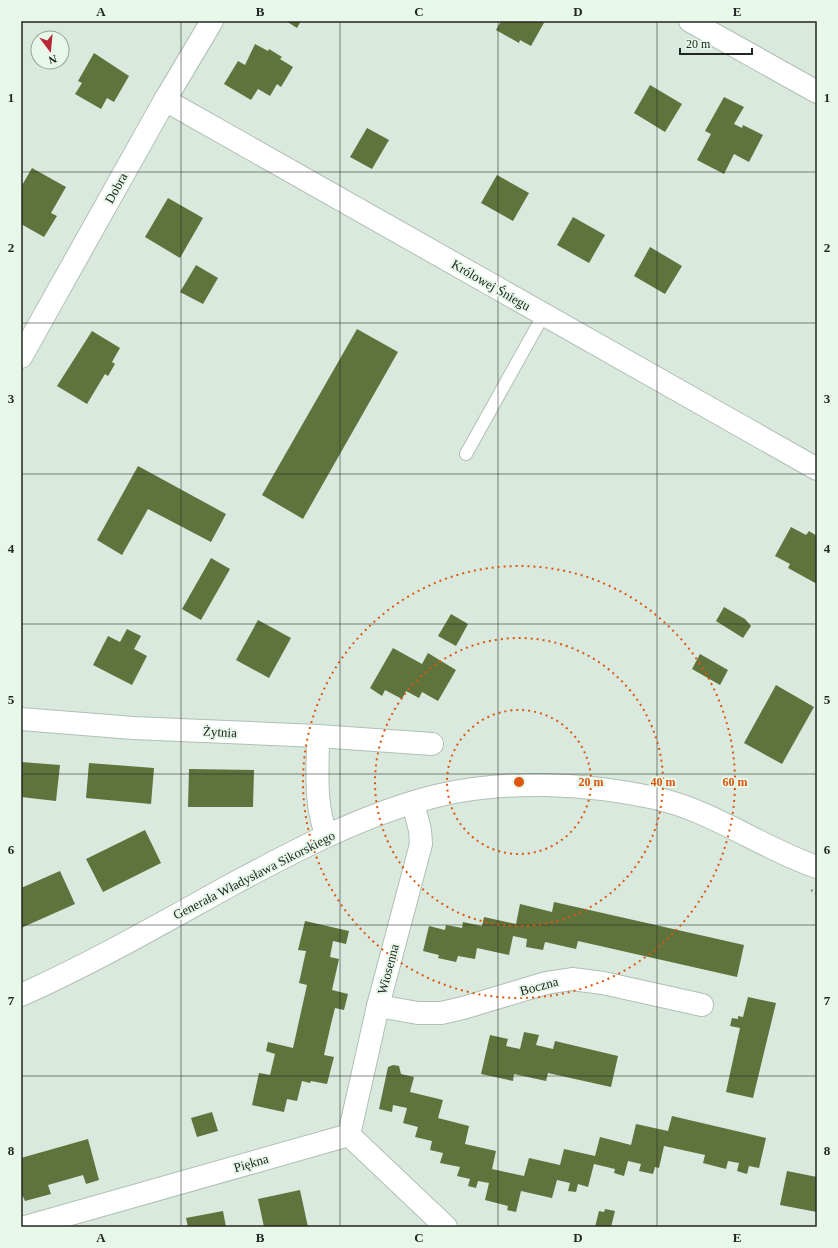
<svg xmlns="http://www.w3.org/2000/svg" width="838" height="1248" font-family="Georgia,serif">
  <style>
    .building { fill: #5f733d }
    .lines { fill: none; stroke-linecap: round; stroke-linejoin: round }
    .lane-casing { stroke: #b0c0b4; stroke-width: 14 }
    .street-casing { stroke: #b0c0b4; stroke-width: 24 }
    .secondary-casing { stroke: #b0c0b4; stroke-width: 24 }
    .path { stroke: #939f96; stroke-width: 2.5; stroke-dasharray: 2 3; stroke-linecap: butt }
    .lane { stroke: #fff; stroke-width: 12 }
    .street { stroke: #fff; stroke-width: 22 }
    .secondary { stroke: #fff; stroke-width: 22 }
    .grid { fill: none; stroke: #202621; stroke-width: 1; stroke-opacity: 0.55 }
    .ring { fill: none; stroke: #de560d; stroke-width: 2; stroke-dasharray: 2 4 }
    .labels { text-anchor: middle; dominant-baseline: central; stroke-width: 4; stroke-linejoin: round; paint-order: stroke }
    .street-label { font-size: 13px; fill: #202621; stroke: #e7f7ea }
    .centre { fill: #de560d; stroke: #e7f7ea; stroke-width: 2 }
    .ring-label { font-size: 12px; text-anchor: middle; font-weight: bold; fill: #de560d; stroke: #e7f7ea; stroke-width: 4; stroke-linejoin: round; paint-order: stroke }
    .neatline { fill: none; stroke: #202621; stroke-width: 1.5 }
    .grid-label { font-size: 13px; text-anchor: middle; font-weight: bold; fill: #202621 }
  </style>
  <rect width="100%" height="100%" fill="#d9e9dd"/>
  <!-- building -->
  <g class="building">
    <path d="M286,21H301L297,28Z"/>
    <path d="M501,21H545L531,46L520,40L519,43L496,30Z"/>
    <path d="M255,44L268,51L269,49L282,57L280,59L293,67L281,87L277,84L270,96L258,89L251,100L224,84L238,61L245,65Z"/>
    <path d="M94,53L129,76L114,102L107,98L101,109L75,94L82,83L78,81Z"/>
    <path d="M650,85L682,104L665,132L634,113Z"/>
    <path d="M724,97L744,107L734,124L742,128L743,125L763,135L749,162L734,154L724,174L697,160L711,134L705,131Z"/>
    <path d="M367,128L389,140L372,169L350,157Z"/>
    <path d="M32,168L66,187L51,213L57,216L44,237L21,224V187Z"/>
    <path d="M497,175L529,193L513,221L481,203Z"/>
    <path d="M168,198L203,218L180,258L145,237Z"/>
    <path d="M573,217L605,235L589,263L557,245Z"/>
    <path d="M650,247L682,266L665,294L634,276Z"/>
    <path d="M196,265L218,278L203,304L180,292Z"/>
    <path d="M357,329L398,352L303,519L262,495Z"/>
    <path d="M92,331L120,348L112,362L115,364L108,376L105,374L87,404L57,386Z"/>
    <path d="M138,466L226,514L211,542L148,509L122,555L97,540Z"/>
    <path d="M791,527L806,535L809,531L817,536V584L788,568L790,564L775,556Z"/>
    <path d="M211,558L230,569L201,620L182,609Z"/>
    <path d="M724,607L745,619L751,626L743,638L716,621Z"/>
    <path d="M451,614L468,624L456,646L438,636Z"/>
    <path d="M258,620L291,638L269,678L236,660Z"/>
    <path d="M127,629L141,636L134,649L147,656L132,685L93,665L108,636L120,642Z"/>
    <path d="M393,648L422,664L428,653L456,670L438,701L422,692L419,698L406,691L402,699L385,690L382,696L370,688Z"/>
    <path d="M700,654L728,670L720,685L692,669Z"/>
    <path d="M776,685L814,707L782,764L744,743Z"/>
    <path d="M21,762L60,765L56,801L21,797Z"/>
    <path d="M89,763L154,768L151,804L86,798Z"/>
    <path d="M189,769L254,770L253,807H188Z"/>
    <path d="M145,830L161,863L103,892L86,859Z"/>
    <path d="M60,871L75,904L21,928V888Z"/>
    <path d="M554,902L744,945L737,977L578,941L576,949L545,942L543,950L526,947L527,939L513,936L509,955L477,948L475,959L458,956L456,962L438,958L439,955L423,951L429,926L445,930L446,925L462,928L463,922L482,926L484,917L516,924L520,904L552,912Z"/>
    <path d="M305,921L349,931L346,944L333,941L330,957L339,959L332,990L348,994L344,1010L335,1008L331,1024L324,1055L334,1057L327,1084L311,1081L310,1083L302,1081L297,1101L287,1099L284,1112L252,1105L259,1073L270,1075L275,1054L266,1051L268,1042L293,1048L307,985L299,983L306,951L298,950Z"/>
    <path d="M748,997L776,1003L753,1098L726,1092L740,1028L730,1026L732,1018L738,1019V1016L743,1017Z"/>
    <path d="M524,1032L539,1035L536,1045L553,1049L555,1041L618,1056L611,1087L548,1073L546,1081L514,1074L513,1081L481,1074L490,1035L508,1039L506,1046L520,1049Z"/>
    <path d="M393,1065L399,1066L401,1074L414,1077L410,1092L443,1100L438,1118L469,1126L465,1144L496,1151L492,1169L524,1176L529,1158L560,1165L564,1149L595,1156L600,1137L631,1145L636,1124L668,1131L672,1116L766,1138L759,1168L749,1166L747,1174L737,1171L739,1163L728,1161L726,1169L703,1163L705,1155L664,1146L659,1168L655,1167L653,1174L639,1171L641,1164L628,1161L624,1176L614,1173L615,1169L594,1164L588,1187L578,1184L576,1192L568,1191L570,1183L557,1180L552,1198L521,1191L516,1212L507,1210L508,1206L485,1200L489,1183L478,1181L476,1188L468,1186L470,1179L457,1176L460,1167L440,1163L443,1153L430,1150L432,1141L415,1137L418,1127L403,1123L407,1108L393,1105L392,1112L379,1109L388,1067Z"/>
    <path d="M212,1112L218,1131L197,1137L191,1118Z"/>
    <path d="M88,1139L99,1180L86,1184L83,1175L48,1185L51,1194L25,1201L21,1192V1158Z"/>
    <path d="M787,1171L817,1177V1212L780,1205Z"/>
    <path d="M300,1190L308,1227H264L258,1199Z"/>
    <path d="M605,1209L615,1211L611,1227H595L599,1211L604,1212Z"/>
    <path d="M223,1211L226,1227H188L186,1218Z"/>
  </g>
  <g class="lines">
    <!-- lane casing -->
    <g class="lane-casing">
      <path id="lane" d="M466,454L544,314"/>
    </g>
    <!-- street casing -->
    <g class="street-casing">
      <g id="street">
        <path d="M690,21L817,92"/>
        <path d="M165,100L817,469"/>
        <path d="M21,357L165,100L212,21"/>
        <path d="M21,719L133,728L318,736C318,770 314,804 327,836"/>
        <path d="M318,736L432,744"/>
        <path d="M378,1006L418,1013H441L463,1008L546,983L572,979L603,983L702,1005"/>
        <path d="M349,1135L378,1006L421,844L420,830L413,803"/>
        <path d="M25,1227L349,1135L446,1227"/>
      </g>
    </g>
    <!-- secondary casing -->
    <g class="secondary-casing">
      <path id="secondary" d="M21,995C93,963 162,923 231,885C296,850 364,814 436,796C506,779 585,783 655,798C714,811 761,848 817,867"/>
    </g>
    <!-- path -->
    <path class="path" d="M811,890L817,894"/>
    <!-- lane -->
    <use href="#lane" class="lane"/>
    <!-- street -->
    <use href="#street" class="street"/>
    <!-- secondary -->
    <use href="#secondary" class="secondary"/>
  </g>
  <!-- grid -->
  <path class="grid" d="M181,21V1227M340,21V1227M498,21V1227M657,21V1227M21,172H817M21,323H817M21,474H817M21,624H817M21,774H817M21,925H817M21,1076H817"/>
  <!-- distance rings -->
  <g class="ring">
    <circle cx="519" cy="782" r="72"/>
    <circle cx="519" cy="782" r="144"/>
    <circle cx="519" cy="782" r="216"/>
  </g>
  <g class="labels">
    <!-- street labels -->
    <g class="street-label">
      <text transform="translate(116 188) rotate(-61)">Dobra</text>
      <text transform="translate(491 285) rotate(30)">Królowej Śniegu</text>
      <text transform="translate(220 732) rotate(3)">Żytnia</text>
      <text transform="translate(254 875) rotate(-27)">Generała Władysława Sikorskiego</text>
      <text transform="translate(388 969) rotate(-75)">Wiosenna</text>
      <text transform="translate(539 986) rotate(-15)">Boczna</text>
      <text transform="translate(251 1163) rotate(-16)">Piękna</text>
    </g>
  </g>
  <circle cx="519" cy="782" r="6" class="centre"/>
  <g class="ring-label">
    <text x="591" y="786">20 m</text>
    <text x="663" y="786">40 m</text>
    <text x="735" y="786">60 m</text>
  </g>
  <!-- border -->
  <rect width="838" height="1248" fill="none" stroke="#e7f7ea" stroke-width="44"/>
  <!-- north arrow -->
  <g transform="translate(50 50) rotate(164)"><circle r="19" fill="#e7f7ea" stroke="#97a39a"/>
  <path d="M0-3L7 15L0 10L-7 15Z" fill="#b82735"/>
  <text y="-6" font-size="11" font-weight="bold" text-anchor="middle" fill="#202621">N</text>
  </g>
  <!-- scale -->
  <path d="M680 48v6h72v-6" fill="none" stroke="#202621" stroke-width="2"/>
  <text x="686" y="48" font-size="12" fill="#202621" stroke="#e7f7ea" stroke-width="3" paint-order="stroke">20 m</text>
  <rect x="22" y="22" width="794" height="1204" class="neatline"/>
  <g class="grid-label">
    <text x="101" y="16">A</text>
    <text x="260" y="16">B</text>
    <text x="419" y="16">C</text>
    <text x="578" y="16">D</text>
    <text x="737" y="16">E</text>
    <text x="11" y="102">1</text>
    <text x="827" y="102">1</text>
    <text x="11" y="252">2</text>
    <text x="827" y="252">2</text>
    <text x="11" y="403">3</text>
    <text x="827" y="403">3</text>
    <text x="11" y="553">4</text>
    <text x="827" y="553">4</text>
    <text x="11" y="704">5</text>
    <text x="827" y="704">5</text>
    <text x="11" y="854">6</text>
    <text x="827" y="854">6</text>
    <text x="11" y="1005">7</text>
    <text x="827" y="1005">7</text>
    <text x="11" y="1155">8</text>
    <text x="827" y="1155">8</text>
    <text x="101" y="1242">A</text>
    <text x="260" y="1242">B</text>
    <text x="419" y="1242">C</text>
    <text x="578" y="1242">D</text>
    <text x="737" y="1242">E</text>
  </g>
</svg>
